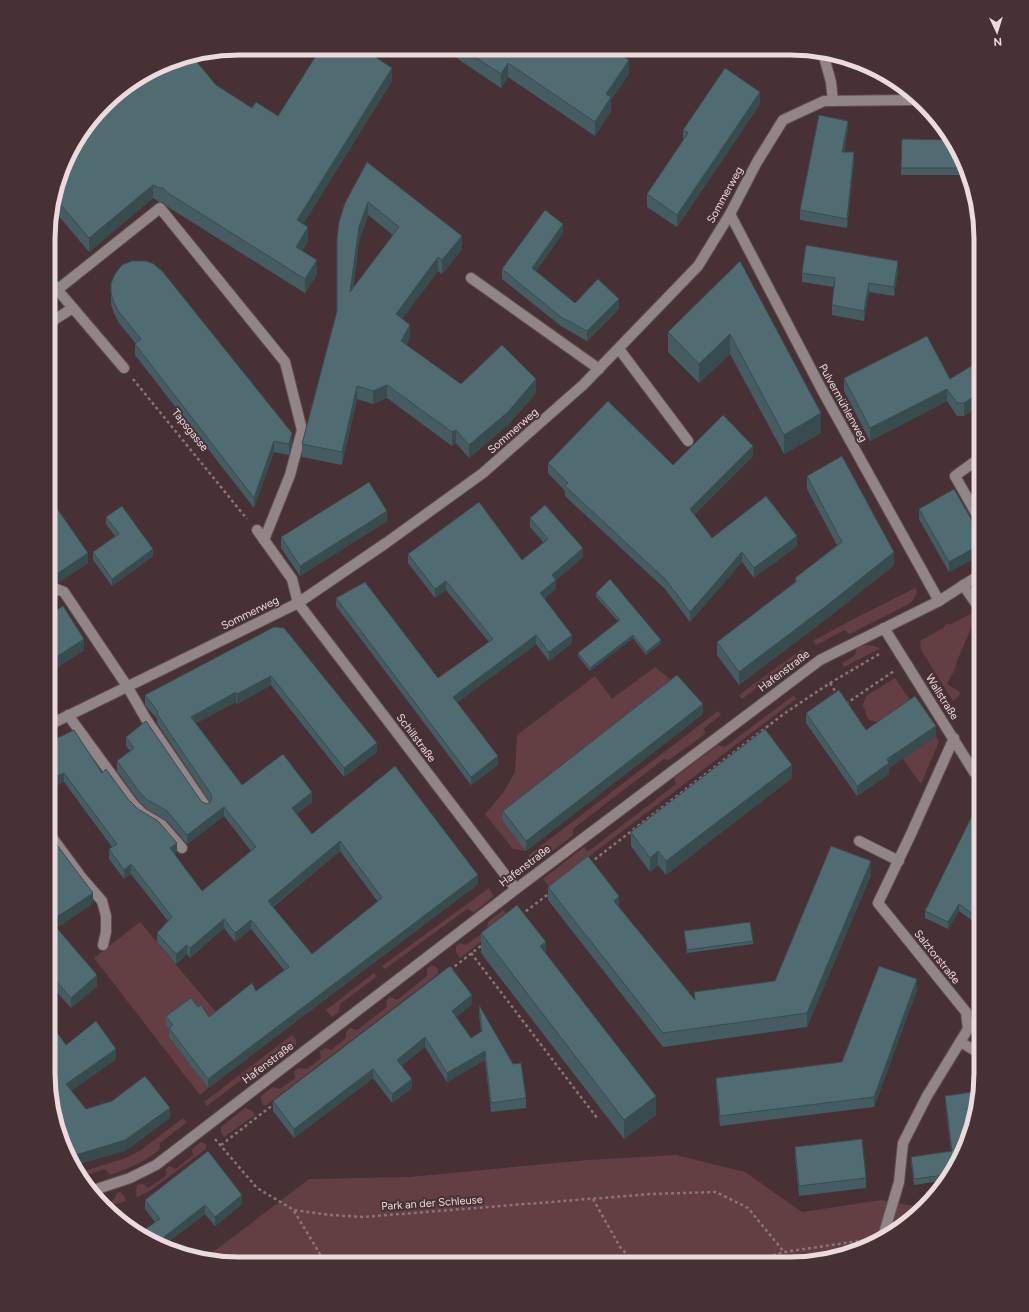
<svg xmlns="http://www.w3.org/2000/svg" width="1029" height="1312" font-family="Figtree,sans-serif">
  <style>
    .green { fill: #633f44 }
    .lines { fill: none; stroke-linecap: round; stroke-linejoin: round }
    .minor-casing { stroke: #655052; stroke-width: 12 }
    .path { stroke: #887477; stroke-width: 2.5; stroke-dasharray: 3 3; stroke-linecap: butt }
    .minor { stroke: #928587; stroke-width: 10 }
    .wall { fill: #455d62; fill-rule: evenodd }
    .shaded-wall { fill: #384c50 }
    .building { fill: #506c72; stroke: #384c50; fill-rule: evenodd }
    .labels { text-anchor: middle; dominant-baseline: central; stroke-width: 4; stroke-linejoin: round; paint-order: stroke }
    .street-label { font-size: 11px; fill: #ebdbdd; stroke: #473134 }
    .rim { fill: none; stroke: #ebdbdd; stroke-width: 5 }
  </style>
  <rect width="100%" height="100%" fill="#473134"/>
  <!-- green -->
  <g class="green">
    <path d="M915,588L917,591C915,597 914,600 909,604L850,634H848L845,630L816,645L813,641L846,623Z"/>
    <path d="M970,614L981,624V632L971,628L957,661C956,669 950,677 947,684L960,692L959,696L953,701L921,650L920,641L943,628L946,624H951Z"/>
    <path d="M868,645L881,648L844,667L842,663L855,655L857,646Z"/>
    <path d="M802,649L804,652L742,699L739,695Z"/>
    <path d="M655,667L677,685L526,851L513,849L485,814L503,793L515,772L517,735L595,676L612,699Z"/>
    <path d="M895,678L915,707C900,714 884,728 868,719L863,705L866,696Z"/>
    <path d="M794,695L796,699L549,887L543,879L584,847L587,851L590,850L676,784L674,778L718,745L725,747Z"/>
    <path d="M718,711L721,715L704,728L705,734L669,760L664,759L573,829V835L528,870L525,865L528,861L529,855Z"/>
    <path d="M936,736L939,742L921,784L903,759Z"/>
    <path d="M489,888L494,896L474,912L467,909L385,969L382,966Z"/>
    <path d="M503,910L510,919L460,958L456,952V946L460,943L466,945L487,930L488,922Z"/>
    <path d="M140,922L225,1023L173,1034L169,1037L208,1088L200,1095L94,958Z"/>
    <path d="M431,965L436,967L438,970V974L265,1106L262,1104L261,1096L273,1087L280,1089L295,1078L294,1071L299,1068L307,1069L321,1058L320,1051L325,1048L331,1050L346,1038V1032L350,1028L357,1030L387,1007L386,1000L391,997L397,1000L427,976V969Z"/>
    <path d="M374,973L376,977L340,1004L339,1012L332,1017L326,1010Z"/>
    <path d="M292,1035L296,1040V1045L285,1053L278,1052L207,1106L204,1102Z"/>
    <path d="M245,1108L251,1110L255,1115L224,1137L221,1133V1127Z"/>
    <path d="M183,1118L187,1122L160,1143L159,1150C144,1162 128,1169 110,1175L105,1169L81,1177L78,1173L126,1158L141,1150Z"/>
    <path d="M201,1142L206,1144V1149L151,1190L137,1197L136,1192L137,1185L142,1184L148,1188L166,1176V1169L169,1166L176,1169L193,1155L192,1149Z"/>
    <path d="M676,1155L745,1172L802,1212L881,1200L925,1208L885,1239L802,1264H226L204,1259L309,1179L409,1177L588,1160Z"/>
    <path d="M120,1192L124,1196L126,1201L109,1206L106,1203L114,1200L117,1193Z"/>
  </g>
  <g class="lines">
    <!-- minor casing -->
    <g class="minor-casing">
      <g id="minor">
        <path d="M815,50L824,57L831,82L833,101"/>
        <path d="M730,214L822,390L939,601"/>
        <path d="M471,278L599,369"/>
        <path d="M50,281L124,368"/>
        <path d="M57,290L160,208L285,362L302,430L290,475L264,540"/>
        <path d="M49,323L73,308"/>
        <path d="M619,349L688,441"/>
        <path d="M981,522L955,476L981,457"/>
        <path d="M257,530L292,579L298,603L516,889"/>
        <path d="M963,585L977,605L981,608"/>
        <path d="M49,586L64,592L127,686L146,719L206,807"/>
        <path d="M884,628L974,772L981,777"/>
        <path d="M68,715L133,804L142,813L162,825L182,848"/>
        <path d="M49,725L298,603L386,543L483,473L583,385L698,266L730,214L757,162L783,120L824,101L915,100"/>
        <path d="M48,832L82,878L102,901L106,916V932L103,945"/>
        <path d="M859,841L899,861"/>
        <path d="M960,1042L981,1054"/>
        <path d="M94,1190L130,1178L156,1165L516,889L820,660L939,601L981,574"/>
        <path d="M882,1240L899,1182L903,1143L927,1096L968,1029L966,1012L878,903L911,834L954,738"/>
      </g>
    </g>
    <!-- path -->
    <g class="path">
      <path d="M133,379L247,519"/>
      <path d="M830,683L837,694"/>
      <path d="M848,704L847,703L894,671"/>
      <path d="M590,863L785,713L830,683L881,653"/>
      <path d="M521,915L551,892"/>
      <path d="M471,953L597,1118"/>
      <path d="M450,970L482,945"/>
      <path d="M215,1139L257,1188L294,1210L330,1215L363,1217L651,1194L716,1192L748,1208L784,1252"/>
      <path d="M221,1145L274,1104"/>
      <path d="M593,1199L620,1247L636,1264"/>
      <path d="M294,1211L326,1264"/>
      <path d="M744,1264L784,1252L866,1240"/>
    </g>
    <!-- minor -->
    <use href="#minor" class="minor"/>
  </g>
  <!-- wall -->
  <g class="wall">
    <path d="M455,49H613L629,74L611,100V111L595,136L508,77L501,88L455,57Z"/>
    <path d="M323,53L392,81L303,224L308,241L302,251L317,274L305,293L168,207L163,202H159L153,198L89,252L52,208L73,144L216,85L252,108L278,116Z"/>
    <path d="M760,104L677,227L647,207V194L683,142V130Z"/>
    <path d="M848,130L844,152L854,162L847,228L800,220V210Z"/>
    <path d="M902,139L956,144L968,175H901Z"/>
    <path d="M367,162L462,249L442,274L438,271L402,319L410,338L406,345L461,384L536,393L508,425L469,458L456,443L452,446L387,398L373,404L357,399L342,465L302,457V444L337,311ZM368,215L393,235L353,289L359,241Z"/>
    <path d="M563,233L536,271L575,303L619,309L587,341L561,326L502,279V269Z"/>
    <path d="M740,261L821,433L784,454L730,354L699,383L668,352V332Z"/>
    <path d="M898,270L894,296L869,292L864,321L832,315V305L834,287L802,282V273Z"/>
    <path d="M111,283L292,444L289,455L274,452L254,508L135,355V344H136L119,323L114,313L111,304Z"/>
    <path d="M981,360V405L964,416H957L947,401L870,441L844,391V378L950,379Z"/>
    <path d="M753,456L694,515L712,538L797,546L754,578L742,562L690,622L665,589L565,496V491L548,473V463L673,465Z"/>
    <path d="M807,476L894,565L825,620L739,685L717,655V642L795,582V578L837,545L807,489Z"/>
    <path d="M49,497L88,563L58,583L51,580H49Z"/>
    <path d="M919,509L981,536V555L949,572L919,519Z"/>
    <path d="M106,517L153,556L112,586L93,560V552L115,536L106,524Z"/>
    <path d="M530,518L583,557L556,580V589L544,598L572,643L549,661L536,644L457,702L498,765L471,785L336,606V598L438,678L489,642L446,590L435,598L408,563V554L522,560L544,543L530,527Z"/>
    <path d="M387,521L300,576L281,548V537Z"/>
    <path d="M596,593L661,643L646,655L633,638L590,671L578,656V653L618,621L596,597Z"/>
    <path d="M49,615L84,650L50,672L49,670Z"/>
    <path d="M274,627L377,752L344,777L271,685L237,704L236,702L196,723L242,785L312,802L296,814L312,834L478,884L208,1088L169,1037V1029L166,1025V1016L198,1007L209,1017L256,991L284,970L251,929L235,942L224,928L190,958L187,954L176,964L157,942V933L168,921L131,874L124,879L109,859V849L112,847L64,782L51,788L49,782V742L102,773L128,799L177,852L174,854L202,891L251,851L224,816L187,844L167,821L146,808L138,800L117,771V761L130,751L126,746V737L201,801L206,804L210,803V802L157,723V719L145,705V695ZM340,851L378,902L312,954L273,907Z"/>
    <path d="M806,713L866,730L936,736L889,768V774L857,796L806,723Z"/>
    <path d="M703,714L526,851L503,821V811Z"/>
    <path d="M792,778L666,875L658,865L650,872L631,846V832Z"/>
    <path d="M981,810V927L959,911L948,929L925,918V911Z"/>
    <path d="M48,833L93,903L63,924L56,927L97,986L71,1008L48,982Z"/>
    <path d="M871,875L807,1027L663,1047L548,900V887L619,908L694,999V992L775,981Z"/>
    <path d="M684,931L753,941V944L687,953Z"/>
    <path d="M481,933L546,954L656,1115L624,1139L481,953Z"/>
    <path d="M981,966V986L974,979V972Z"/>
    <path d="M917,990L874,1107L720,1126L716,1088V1078L842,1062Z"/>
    <path d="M472,1004L456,1017L471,1038L481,1032L479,1014V1005L526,1098V1108L491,1112L485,1060L447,1082L425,1047L402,1065L412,1088L392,1103L373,1078L294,1138L273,1111V1101Z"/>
    <path d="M66,1045L116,1059L71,1091L86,1109L170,1118L125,1151L54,1114L53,1112L48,1073Z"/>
    <path d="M945,1096L955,1169L947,1180L914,1185L911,1162V1157L951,1151L945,1101Z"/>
    <path d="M795,1147L866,1178V1188L799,1196L795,1157Z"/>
    <path d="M145,1200L242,1204L215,1226L205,1214L168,1242L173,1252L155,1222L145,1209Z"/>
  </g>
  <!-- shaded-wall -->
  <g class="shaded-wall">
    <path d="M629,60V74L611,100V111L595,136V122L606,94Z"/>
    <path d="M508,63V77L501,88V74Z"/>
    <path d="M392,68V81L297,234V220Z"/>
    <path d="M760,92V104L677,227V215Z"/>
    <path d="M848,121V130L842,161V152Z"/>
    <path d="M854,152V162L847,228V219Z"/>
    <path d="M153,185V198L89,252V238Z"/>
    <path d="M368,202V215L359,241L350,305V292L359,227Z"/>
    <path d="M563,224V233L532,277V268Z"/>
    <path d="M308,227V241L296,261V247Z"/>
    <path d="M462,236V249L442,274V260Z"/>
    <path d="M438,257V271L396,327V314Z"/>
    <path d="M317,260V274L305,293V279Z"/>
    <path d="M898,261V270L894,296V287Z"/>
    <path d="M869,283V292L864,321V311Z"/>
    <path d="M619,299V309L587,341V331Z"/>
    <path d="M410,325V338L401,355V341Z"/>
    <path d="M730,334V354L699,383V364Z"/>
    <path d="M536,379V393L508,425L469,458V445Z"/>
    <path d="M387,385V398L373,404V391Z"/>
    <path d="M357,386V399L342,465V452Z"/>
    <path d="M947,389V401L870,441V428Z"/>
    <path d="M981,392V405L964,416V403Z"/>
    <path d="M821,413V433L784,454V435Z"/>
    <path d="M456,430V443L452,446V432Z"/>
    <path d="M292,433V444L289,455V444Z"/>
    <path d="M274,441V452L254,508V498Z"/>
    <path d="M753,446V456L690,519V509Z"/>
    <path d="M387,511V521L300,576V566Z"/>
    <path d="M797,536V546L754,578V568Z"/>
    <path d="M981,544V555L949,572V562Z"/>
    <path d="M583,548V557L556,580V589L540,602V593L552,575Z"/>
    <path d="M153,549V556L112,586V579Z"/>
    <path d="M742,552V562L690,622V612Z"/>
    <path d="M894,552V565L825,620L739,685V672Z"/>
    <path d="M88,553V563L58,583V573Z"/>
    <path d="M446,581V590L435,598V589Z"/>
    <path d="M536,635V644L453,706V697Z"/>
    <path d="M572,635V643L549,661V652Z"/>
    <path d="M633,635V638L590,671V668Z"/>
    <path d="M84,639V650L50,672V661Z"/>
    <path d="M661,640V643L646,655V652Z"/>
    <path d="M271,676V685L237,704V694Z"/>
    <path d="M236,692V702L191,726V717Z"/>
    <path d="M703,704V714L526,851V841Z"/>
    <path d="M936,726V736L889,768V774L857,796V786L887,759Z"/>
    <path d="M377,743V752L344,777V768Z"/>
    <path d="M498,756V765L471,785V777Z"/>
    <path d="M792,765V778L666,875V861Z"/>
    <path d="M64,773V782L51,788V778Z"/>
    <path d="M312,792V802L292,817V808Z"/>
    <path d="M224,807V816L187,844V835Z"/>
    <path d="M340,841V851L268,910V901Z"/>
    <path d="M177,843V852L170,857V848Z"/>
    <path d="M658,851V865L650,872V858Z"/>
    <path d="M871,861V875L807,1027V1013Z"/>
    <path d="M131,864V874L124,879V870Z"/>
    <path d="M478,875V884L208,1088V1079Z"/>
    <path d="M93,893V903L63,924L50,930V920Z"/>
    <path d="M619,896V910L614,901Z"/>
    <path d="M959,904V911L948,929V922Z"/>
    <path d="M224,919V928L190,958V948Z"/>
    <path d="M251,920V929L235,942V933Z"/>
    <path d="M546,942V961L540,946Z"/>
    <path d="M187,945V954L176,964V954Z"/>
    <path d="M97,975V986L71,1008V998Z"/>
    <path d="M917,979V990L874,1107V1097Z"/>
    <path d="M472,995V1004L452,1020V1011Z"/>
    <path d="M425,1037V1047L397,1069V1060Z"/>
    <path d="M116,1049V1059L66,1095V1084Z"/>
    <path d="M485,1051V1060L447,1082V1073Z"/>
    <path d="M373,1069V1078L294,1138V1129Z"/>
    <path d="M412,1079V1088L392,1103V1094Z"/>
    <path d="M656,1096V1115L624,1139V1120Z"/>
    <path d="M170,1108V1118L125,1151L73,1166L69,1157Z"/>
    <path d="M242,1195V1204L215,1226V1217Z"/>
    <path d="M205,1205V1214L164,1245V1237Z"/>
  </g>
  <!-- building -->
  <g class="building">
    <path d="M326,48H362L392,68L297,220L308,227L296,247L317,260L305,279L168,193L163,188H159L153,185L89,238L55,198L73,144L113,95L177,58L192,56L216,85L252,108L256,102L278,116L319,51L323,53Z"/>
    <path d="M463,49H613L629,60L606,94L611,97L595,122L508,63L501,74Z"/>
    <path d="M725,68L760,92L677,215L647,194L688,133L683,130Z"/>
    <path d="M819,115L848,121L842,152H854L847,219L800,210Z"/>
    <path d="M902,139L952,140L956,144L966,168H901Z"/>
    <path d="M367,162L462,236L442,260L438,257L396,314L410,325L401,341L461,384L502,345L536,379L508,412L469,445L456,430L452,432L387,385L373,391L357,386L342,452L302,444L337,311V239L339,222L345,203ZM368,202L399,227L350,292L359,227Z"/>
    <path d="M545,210L563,224L532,268L575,303L598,279L619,299L587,331L561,317L502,269Z"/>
    <path d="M806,245L898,261L894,287L869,283L864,311L832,305L835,278L802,273Z"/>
    <path d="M132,261H146L154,264L163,272L292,433L289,444L274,441L254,498L135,344L141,339L119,312L114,303L111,293V283L115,274L122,265Z"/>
    <path d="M740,261L821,413L784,435L730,334L699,364L668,332Z"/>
    <path d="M927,336L950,379L981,360V392L964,403H957L947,389L870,428L844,378Z"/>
    <path d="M608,401L673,465L723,415L753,446L690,509L712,538L766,496L797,536L754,568L742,552L690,612L665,579L565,486L568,483L548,463Z"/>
    <path d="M842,456L894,552L825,607L739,672L717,642L797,581L795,578L842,542L807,476Z"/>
    <path d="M369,482L387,511L300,566L281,537Z"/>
    <path d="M954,489L981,536V544L949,562L919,509Z"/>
    <path d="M49,497L88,553L58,573L51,571H49Z"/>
    <path d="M479,502L522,560L548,539L530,518L545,505L583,548L552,575L556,580L540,593L572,635L549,652L536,635L453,697L498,756L471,777L336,598L365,582L438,678L493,639L446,581L435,589L408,554Z"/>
    <path d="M122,506L153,549L112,579L93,552L119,534L106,517Z"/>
    <path d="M610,579L661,640L646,652L633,635L590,668L578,653L620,620L596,593Z"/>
    <path d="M63,606L84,639L50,661L49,660V615Z"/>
    <path d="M274,627L284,628L377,743L344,768L271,676L237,694L236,692L191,717L242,785L283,754L312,792L292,808L312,834L395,766L478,875L208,1079L169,1028L173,1025L166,1016L191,998L198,1007L201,1005L209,1017L252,983L256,991L289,967L251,920L235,933L224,919L190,948L187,945L176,954L157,933L172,917L131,864L124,870L109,849L117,844L64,773L51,778L49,773V742L74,730L102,773L106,769L128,799L138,809L158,821L177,843L170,848L202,891L256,847L224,807L187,835L167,811L146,799L138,790L117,761L134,748L126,737L146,721L201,801L206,804L210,803L212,798L211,794L157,714L158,712L145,695ZM340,841L382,898L312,954L268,901Z"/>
    <path d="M677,675L703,704L526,841L503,811Z"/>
    <path d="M839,690L866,730L915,696L936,726L887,759L889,763L857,786L806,713Z"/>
    <path d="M765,729L792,765L666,861L658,851L650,858L631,832Z"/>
    <path d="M976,808L981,810V920L959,904L948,922L925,911Z"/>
    <path d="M48,833L93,893L63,913L50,920L97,975L71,998L48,972Z"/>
    <path d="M831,846L871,861L807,1013L663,1033L548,887L588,856L619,896L614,901L695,1000L694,992L775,981Z"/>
    <path d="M517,905L546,942L540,946L656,1096L624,1120L481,933Z"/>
    <path d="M750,922L753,941L687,950L684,931Z"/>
    <path d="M450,966L472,995L452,1011L471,1038L482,1031L479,1005L513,1064L521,1063L526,1098L491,1103L485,1051L447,1073L425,1037L397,1060L412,1079L392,1094L373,1069L294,1129L273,1101Z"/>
    <path d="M879,966L917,979L874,1097L720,1116L716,1078L842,1062Z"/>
    <path d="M981,966V979L974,972Z"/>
    <path d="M48,1020L66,1045L96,1021L116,1049L66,1084L86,1109L112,1101L145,1076L170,1108L125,1140L69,1157L55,1123L53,1114L61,1112L51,1099L48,1073Z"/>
    <path d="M979,1091L955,1169L952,1174L914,1179L911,1157L952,1151L945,1096Z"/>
    <path d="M862,1139L866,1178L799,1186L795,1147Z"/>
    <path d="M208,1151L242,1195L215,1217L205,1205L164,1237L173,1248L170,1250L138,1234L160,1219L145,1200Z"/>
  </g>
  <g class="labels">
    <!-- street labels -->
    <g class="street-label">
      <text transform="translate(725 195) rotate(-61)">Sommerweg</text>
      <text transform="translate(843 403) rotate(61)">Pulvermühlenweg</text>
      <text transform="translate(190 430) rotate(51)">Tapsgasse</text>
      <text transform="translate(513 431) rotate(-41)">Sommerweg</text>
      <text transform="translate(250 613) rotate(-26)">Sommerweg</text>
      <text transform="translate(784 671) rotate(-37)">Hafenstraße</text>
      <text transform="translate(942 697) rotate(58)">Wallstraße</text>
      <text transform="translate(416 738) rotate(53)">Schillstraße</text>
      <text transform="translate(525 866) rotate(-37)">Hafenstraße</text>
      <text transform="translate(937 957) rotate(51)">Salztorstraße</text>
      <text transform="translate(268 1063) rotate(-37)">Hafenstraße</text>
      <text transform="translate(432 1203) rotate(-4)">Park an der Schleuse</text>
    </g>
  </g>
  <!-- crop -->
  <path d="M0 0H1029V1312H0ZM239 55H790A184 184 0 0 1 974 239V1073A184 184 0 0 1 790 1257H239A184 184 0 0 1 55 1073V239A184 184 0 0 1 239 55Z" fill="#473134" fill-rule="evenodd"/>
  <path class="rim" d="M239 55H790A184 184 0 0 1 974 239V1073A184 184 0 0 1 790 1257H239A184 184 0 0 1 55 1073V239A184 184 0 0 1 239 55Z"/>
  <!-- north arrow -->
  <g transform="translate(997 32) rotate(176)" stroke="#473134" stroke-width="3" paint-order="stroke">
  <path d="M0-3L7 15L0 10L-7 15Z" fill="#ebdbdd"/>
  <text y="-6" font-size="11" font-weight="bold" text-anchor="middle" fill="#ebdbdd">N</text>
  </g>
</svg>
